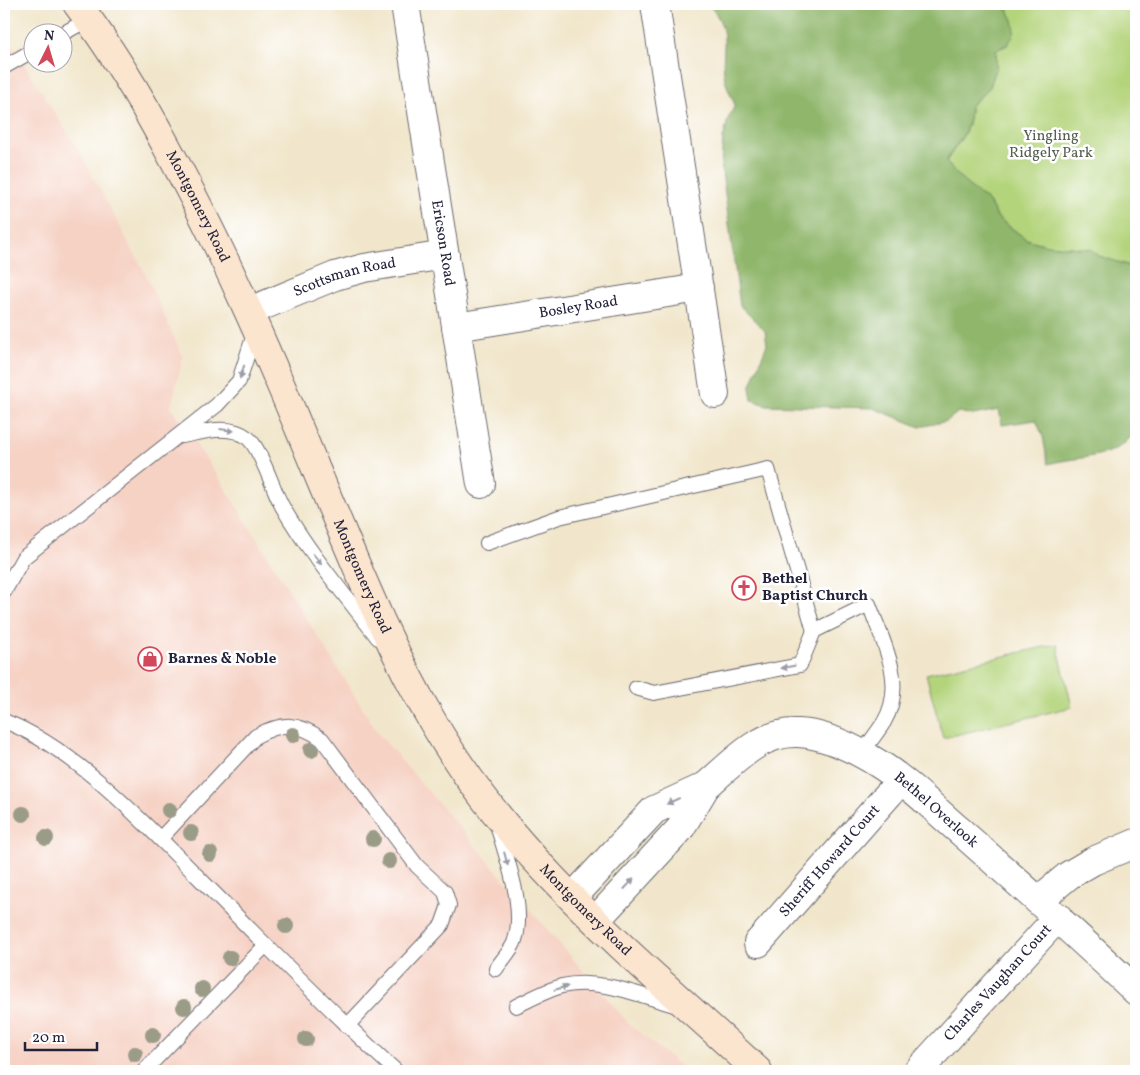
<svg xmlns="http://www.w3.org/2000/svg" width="1140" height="1075" font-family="Vollkorn,serif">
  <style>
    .built { fill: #f6d2c4 }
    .green { fill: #b4d47b; stroke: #6b7b5b }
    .forest { fill: #8fb66b; stroke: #586c53 }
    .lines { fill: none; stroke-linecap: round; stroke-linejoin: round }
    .service-casing { stroke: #6a676d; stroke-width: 16 }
    .minor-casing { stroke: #6a676d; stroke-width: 30 }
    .secondary-casing { stroke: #6a676d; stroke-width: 30 }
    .service { stroke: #fff; stroke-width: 14 }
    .minor { stroke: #fff; stroke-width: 28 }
    .secondary { stroke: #fce5cf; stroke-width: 28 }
    .tree { fill: #9b9c88 }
    .oneway { fill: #9c9ca7 }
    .labels { text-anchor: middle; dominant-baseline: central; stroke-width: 5; stroke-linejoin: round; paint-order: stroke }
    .park-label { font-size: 15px; fill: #556051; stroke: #fff }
    .street-label { font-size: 15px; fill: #22223b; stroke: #fff }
    .poi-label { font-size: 15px; font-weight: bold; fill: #22223b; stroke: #fff; text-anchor: start }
  </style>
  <rect width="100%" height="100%" fill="#fff"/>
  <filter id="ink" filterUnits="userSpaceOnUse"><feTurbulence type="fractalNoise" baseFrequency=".02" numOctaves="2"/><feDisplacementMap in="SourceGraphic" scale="10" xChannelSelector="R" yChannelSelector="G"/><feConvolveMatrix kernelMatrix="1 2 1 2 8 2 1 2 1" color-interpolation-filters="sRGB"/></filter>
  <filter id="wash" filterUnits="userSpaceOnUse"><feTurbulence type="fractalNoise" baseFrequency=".0096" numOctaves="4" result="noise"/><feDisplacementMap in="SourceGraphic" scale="20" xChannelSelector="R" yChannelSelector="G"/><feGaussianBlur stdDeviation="1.12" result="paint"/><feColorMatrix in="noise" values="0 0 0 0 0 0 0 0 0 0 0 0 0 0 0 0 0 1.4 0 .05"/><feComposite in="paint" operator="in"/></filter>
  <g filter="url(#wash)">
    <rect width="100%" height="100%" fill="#f1e6cb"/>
    <!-- built -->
    <path class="built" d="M4,32L79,151L145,273L183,357L171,407L217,475L378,733L630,1025L687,1071H4Z"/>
    <!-- green -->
    <g class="green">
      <path d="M1003,4H1136V268L1099,256L1090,249L1047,245L1026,239L998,218L989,202L964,182L946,162C959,140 970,134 970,106L990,87L996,68V50L1008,45L1009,10Z"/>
      <path d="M1057,644L1072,707L943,738L926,674Z"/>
    </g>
    <!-- forest -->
    <path class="forest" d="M708,4H1003C1019,23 1020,40 996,50V68L990,87L970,106C970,134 958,139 946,162L964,182L989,202L998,218L1026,239L1047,245L1090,249L1099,256L1136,268V430C1117,461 1080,455 1048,464L1043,437L1036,420L1002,425L999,410L973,415L958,412L947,421L920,427L873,408L766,405L752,400L750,388L767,344L765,331L740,306L721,164L723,139L728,119L735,105C732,98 728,90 726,83C717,52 736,34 708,4Z"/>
  </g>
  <g filter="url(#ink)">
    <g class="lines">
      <!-- service casing -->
      <g class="service-casing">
        <g id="service">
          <path d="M62,34L89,19"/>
          <path d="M4,67L32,51"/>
          <path d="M182,436C203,432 230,423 248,438C261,449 273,490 282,506C309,553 345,595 378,638"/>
          <path d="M487,543L559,517L768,469L814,631L869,604C883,643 907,683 884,722C877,733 869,743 861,754"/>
          <path d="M4,592L23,558L217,405L239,381L255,331"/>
          <path d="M636,688L654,693L800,665L814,631"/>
          <path d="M4,721C75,748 144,823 198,877C263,942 328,1009 396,1071"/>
          <path d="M160,839L256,736C283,722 297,722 322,739L417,866L445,892L449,905L442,925L347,1026"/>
          <path d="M496,969C501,961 510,952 514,943C527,909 506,859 497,824"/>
          <path d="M516,1006C531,999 547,990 562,986C599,977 643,997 678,1006"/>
          <path d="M144,1071L266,945"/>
        </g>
      </g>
      <!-- minor casing -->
      <g class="minor-casing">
        <g id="minor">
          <path id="s1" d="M405,4L481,484"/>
          <path d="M655,4L715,394"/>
          <path id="s2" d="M250,311L335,276L364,268L445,255"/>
          <path id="s3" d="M456,327L699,288"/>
          <path id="s4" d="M706,786C733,763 760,731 798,733C825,734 857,750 879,764C908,782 934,809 960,831C1020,884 1079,937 1136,991"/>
          <path d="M572,898L654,810L706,786L680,829L596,920"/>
          <path d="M1039,900L1069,875L1093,861L1136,843"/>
          <path id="s5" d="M758,943L901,780"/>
          <path id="s6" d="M918,1071L1058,917"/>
        </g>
      </g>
      <!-- secondary casing -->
      <g class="secondary-casing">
        <g id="secondary">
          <path id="s7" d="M77,4C112,49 142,100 169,151C227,257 274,367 320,479C355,562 388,646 434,724C514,862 643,964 758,1071"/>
        </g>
      </g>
      <!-- service -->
      <use href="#service" class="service"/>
      <!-- minor -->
      <use href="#minor" class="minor"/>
      <!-- secondary -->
      <use href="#secondary" class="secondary"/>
    </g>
    <!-- trees -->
    <g class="tree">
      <circle cx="293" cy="735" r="8"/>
      <circle cx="311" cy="750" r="8"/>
      <circle cx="169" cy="810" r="8"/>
      <circle cx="23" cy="814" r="8"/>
      <circle cx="191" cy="833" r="8"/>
      <circle cx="46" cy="838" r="8"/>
      <circle cx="373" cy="839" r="8"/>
      <circle cx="210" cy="854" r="8"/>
      <circle cx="389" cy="861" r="8"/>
      <circle cx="286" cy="926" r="8"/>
      <circle cx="230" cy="958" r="8"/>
      <circle cx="202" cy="989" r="8"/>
      <circle cx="184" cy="1007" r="8"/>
      <circle cx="153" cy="1035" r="8"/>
      <circle cx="306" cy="1039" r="8"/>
      <circle cx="135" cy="1054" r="8"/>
    </g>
    <!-- one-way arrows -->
    <defs><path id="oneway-solid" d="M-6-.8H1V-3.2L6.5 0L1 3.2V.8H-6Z" transform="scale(1.25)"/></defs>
    <g class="oneway">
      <use href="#oneway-solid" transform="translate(242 372) rotate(108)"/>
      <use href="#oneway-solid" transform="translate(227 430) rotate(7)"/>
      <use href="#oneway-solid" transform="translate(317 559) rotate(52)"/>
      <use href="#oneway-solid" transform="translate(788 667) rotate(169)"/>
      <use href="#oneway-solid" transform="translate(673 801) rotate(155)"/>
      <use href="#oneway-solid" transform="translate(506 859) rotate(75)"/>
      <use href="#oneway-solid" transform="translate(629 884) rotate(-47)"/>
      <use href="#oneway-solid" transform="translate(561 988) rotate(-15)"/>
    </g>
  </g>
  <!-- icons -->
  <defs>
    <g id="church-ring" transform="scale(1.25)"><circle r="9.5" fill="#fff" stroke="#d1495b" stroke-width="1.5"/><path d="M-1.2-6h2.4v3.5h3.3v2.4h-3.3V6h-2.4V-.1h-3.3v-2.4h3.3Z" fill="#d1495b"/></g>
    <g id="shop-ring" transform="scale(1.25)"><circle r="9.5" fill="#fff" stroke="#d1495b" stroke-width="1.5"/><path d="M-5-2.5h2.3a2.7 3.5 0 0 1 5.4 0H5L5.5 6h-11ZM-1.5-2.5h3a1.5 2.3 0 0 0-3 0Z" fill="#d1495b"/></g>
  </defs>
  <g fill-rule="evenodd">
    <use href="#church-ring" x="744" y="588"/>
    <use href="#shop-ring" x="150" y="659"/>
  </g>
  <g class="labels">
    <!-- park labels -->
    <g class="park-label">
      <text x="1051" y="136">Yingling<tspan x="1051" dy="17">Ridgely Park</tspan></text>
    </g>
    <!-- street labels -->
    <g class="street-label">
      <text stroke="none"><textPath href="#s7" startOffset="236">Montgomery Road</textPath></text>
      <text stroke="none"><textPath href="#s1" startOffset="242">Ericson Road</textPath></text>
      <text stroke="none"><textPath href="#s2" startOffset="101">Scottsman Road</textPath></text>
      <text stroke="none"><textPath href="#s3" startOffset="124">Bosley Road</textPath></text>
      <text stroke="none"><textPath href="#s7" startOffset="641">Montgomery Road</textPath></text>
      <text stroke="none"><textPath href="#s4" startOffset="270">Bethel Overlook</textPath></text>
      <text stroke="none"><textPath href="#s5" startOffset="109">Sheriff Howard Court</textPath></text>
      <text stroke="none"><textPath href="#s7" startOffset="1046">Montgomery Road</textPath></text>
      <text stroke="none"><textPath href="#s6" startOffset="119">Charles Vaughan Court</textPath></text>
    </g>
    <!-- poi labels -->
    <g class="poi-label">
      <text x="762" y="579">Bethel<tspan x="762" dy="17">Baptist Church</tspan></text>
      <text x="168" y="659">Barnes &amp; Noble</text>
    </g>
  </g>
  <!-- margin -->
  <rect width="1140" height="1075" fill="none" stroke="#fff" stroke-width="20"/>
  <!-- north arrow -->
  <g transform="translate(48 48) rotate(5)"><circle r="24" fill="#ffffff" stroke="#a7a7b1"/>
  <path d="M0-4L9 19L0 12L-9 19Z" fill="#d1495b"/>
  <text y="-8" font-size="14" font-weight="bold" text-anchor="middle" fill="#22223b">N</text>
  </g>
  <!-- scale -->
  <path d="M25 1042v8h72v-8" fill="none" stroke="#22223b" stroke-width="2.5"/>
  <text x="32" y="1042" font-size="15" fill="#22223b" stroke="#ffffff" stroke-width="4" paint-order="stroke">20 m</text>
</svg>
